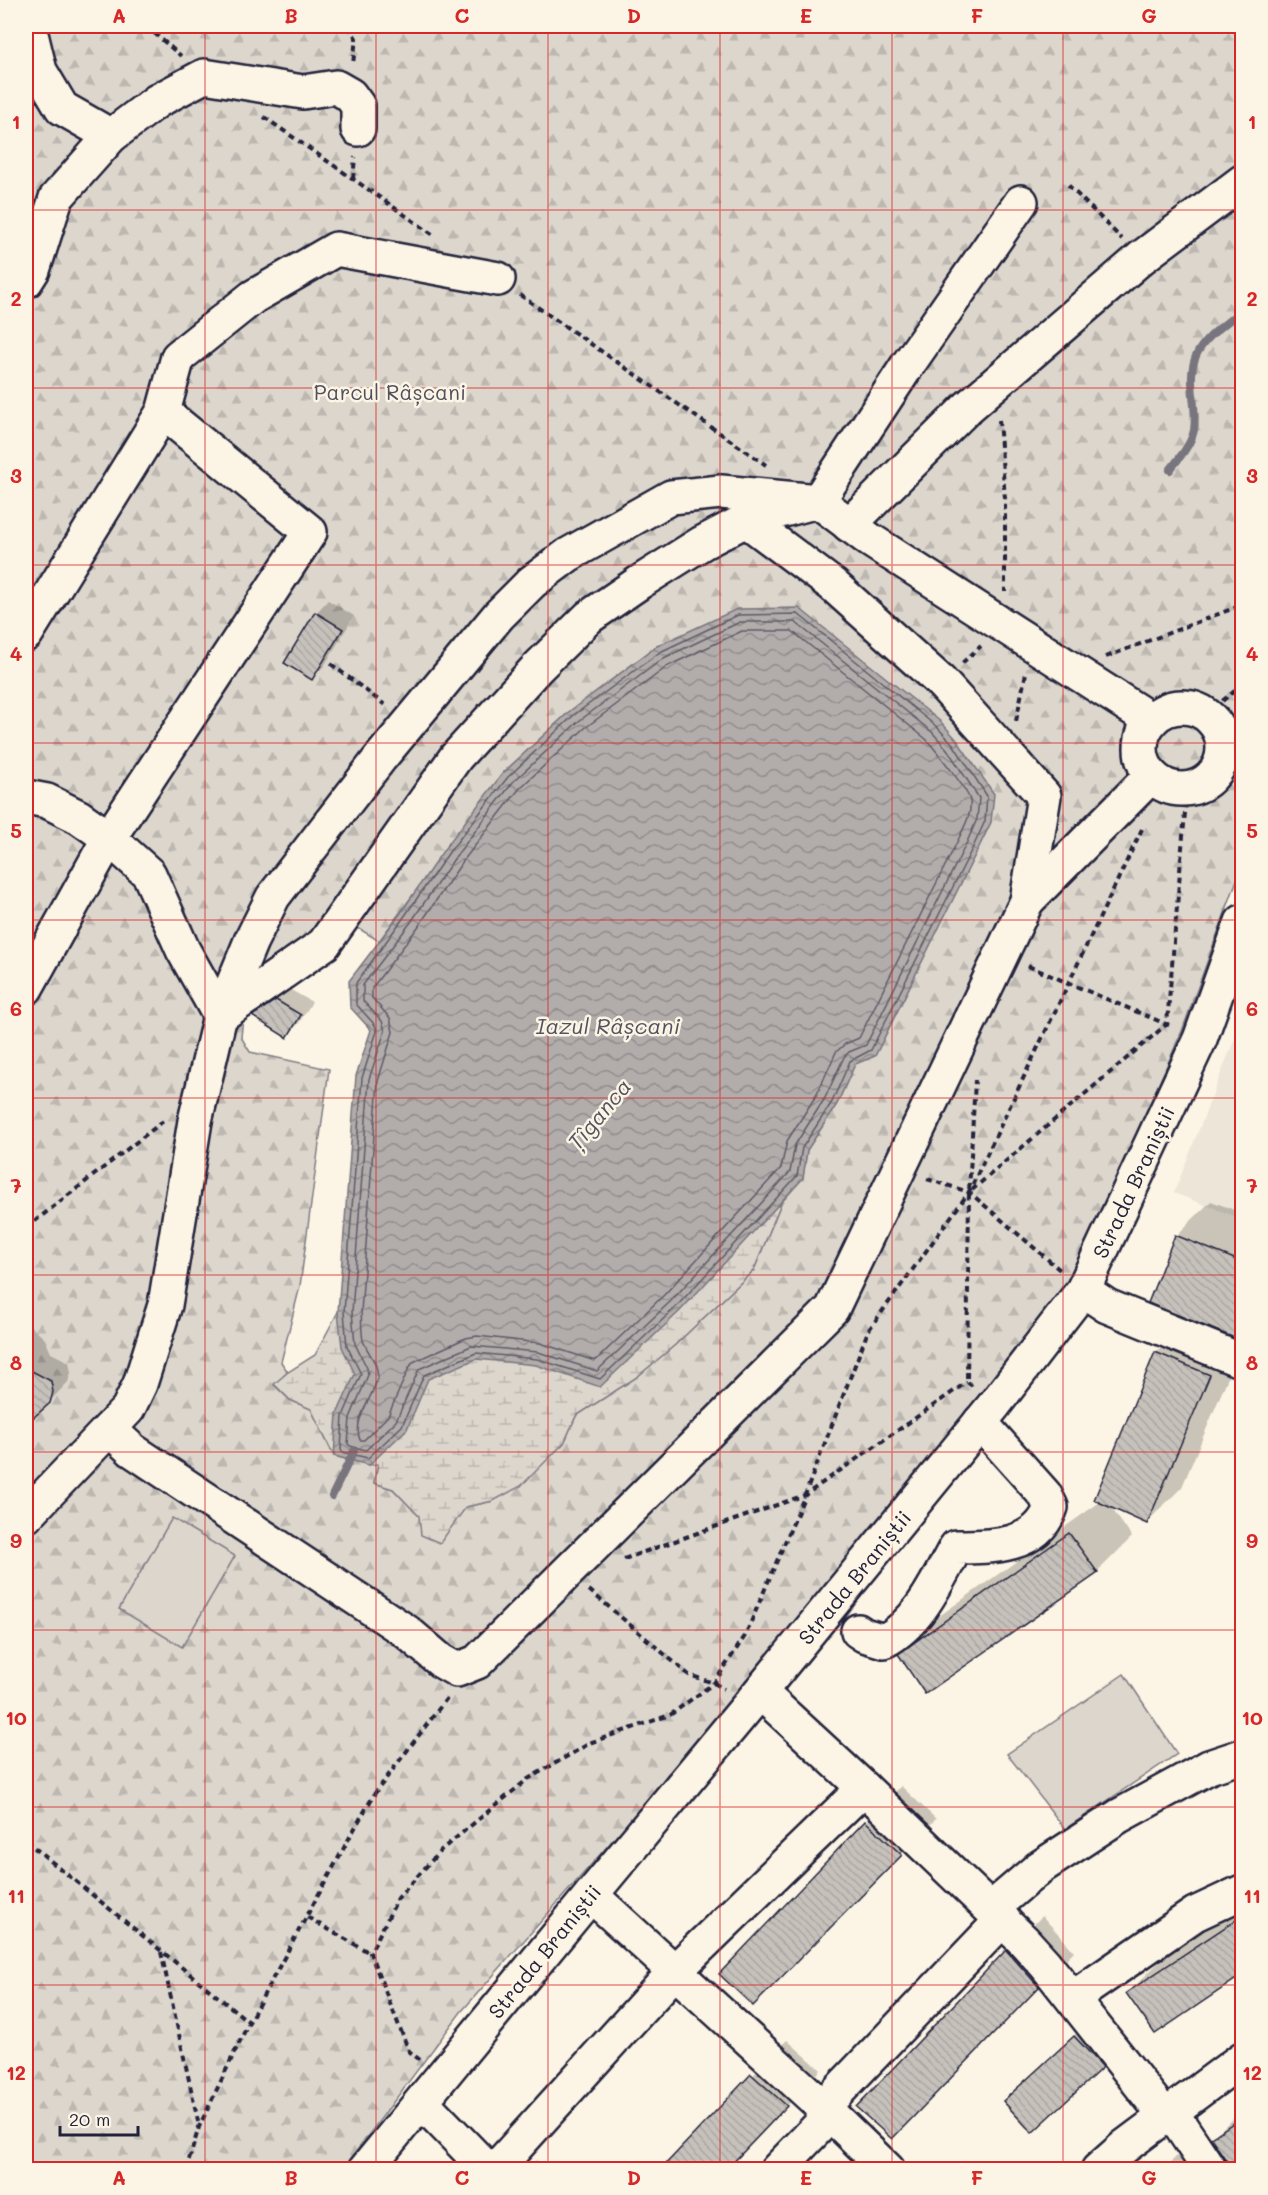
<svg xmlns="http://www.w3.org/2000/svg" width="1268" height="2195" font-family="Mali,sans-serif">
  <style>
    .built { fill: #ece5d8 }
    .forest { fill: url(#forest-firs); stroke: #7f7c84; stroke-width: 1.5; fill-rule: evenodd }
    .wetland { fill: url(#wetland-marsh); stroke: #7f7c84; stroke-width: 1.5 }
    .garden { fill: #dcd6cc; stroke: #7f7c84; stroke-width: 1.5 }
    .water { fill: url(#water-waves); stroke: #78757e; stroke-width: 1.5 }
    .shadow { fill: #0003 }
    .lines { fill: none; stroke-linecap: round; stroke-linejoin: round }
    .shore { stroke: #5c5a68; stroke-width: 1.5 }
    .stream { stroke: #78757e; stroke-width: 8 }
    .building { fill: url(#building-back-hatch); stroke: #22223b; stroke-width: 1.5 }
    .minor-casing { stroke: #22223b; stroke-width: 38 }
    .major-casing { stroke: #22223b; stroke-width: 38 }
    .path { stroke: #22223b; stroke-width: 4; stroke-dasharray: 6 4.5; stroke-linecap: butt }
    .minor { stroke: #fcf5e5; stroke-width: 33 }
    .major { stroke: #fcf5e5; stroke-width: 33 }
    .grid { fill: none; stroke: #d62828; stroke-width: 1.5; stroke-opacity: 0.55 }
    .labels { text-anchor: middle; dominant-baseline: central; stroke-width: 5; stroke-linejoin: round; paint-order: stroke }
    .park-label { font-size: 21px; fill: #504f5f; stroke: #fcf5e5 }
    .street-label { font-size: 21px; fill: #22223b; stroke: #fcf5e5 }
    .water-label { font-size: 22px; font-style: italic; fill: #545362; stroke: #fcf5e5 }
    .neatline { fill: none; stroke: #d62828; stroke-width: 2 }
    .grid-label { font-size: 20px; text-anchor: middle; font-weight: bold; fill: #d62828 }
  </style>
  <defs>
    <pattern id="forest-firs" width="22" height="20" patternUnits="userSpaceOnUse" patternTransform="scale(1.5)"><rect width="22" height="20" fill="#dcd6cc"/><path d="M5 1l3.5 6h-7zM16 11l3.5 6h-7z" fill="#bcb7b0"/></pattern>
    <pattern id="wetland-marsh" width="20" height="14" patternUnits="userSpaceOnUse" patternTransform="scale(1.5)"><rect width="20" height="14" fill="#dcd6cc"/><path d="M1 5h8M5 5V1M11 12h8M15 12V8" fill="none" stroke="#bcb7b0"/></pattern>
    <pattern id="water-waves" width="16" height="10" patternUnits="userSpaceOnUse" patternTransform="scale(1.5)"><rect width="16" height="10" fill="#b2adab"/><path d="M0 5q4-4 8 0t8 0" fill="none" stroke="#908c8c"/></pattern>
    <pattern id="building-back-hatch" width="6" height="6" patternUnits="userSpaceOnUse" patternTransform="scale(1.5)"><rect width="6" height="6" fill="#c6c1bb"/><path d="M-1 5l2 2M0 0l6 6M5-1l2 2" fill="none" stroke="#aaa6a2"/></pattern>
  </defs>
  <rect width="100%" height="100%" fill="#fcf5e5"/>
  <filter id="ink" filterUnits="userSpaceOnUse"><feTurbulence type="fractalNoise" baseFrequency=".0167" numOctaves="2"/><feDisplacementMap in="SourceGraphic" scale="12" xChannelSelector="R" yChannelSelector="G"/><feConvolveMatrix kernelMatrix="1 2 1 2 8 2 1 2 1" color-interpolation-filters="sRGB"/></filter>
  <g filter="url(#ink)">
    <!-- built -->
    <path class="built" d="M1242,1020V1219L1174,1193Z"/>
    <!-- forest -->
    <path class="forest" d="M26,26H1242V866L1182,1031L1078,1268L1052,1306L696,1746L461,2012L343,2169L26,2170ZM657,646L991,822L875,1056L855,1064L837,1104L807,1150L803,1178L781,1203L754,1270L675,1345L637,1377L576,1416L564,1443L543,1462L493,1501L466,1507L453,1522L419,1516L393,1489L374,1483L378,1464L334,1456L311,1409L290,1400L274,1385L288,1372L281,1362L300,1286L329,1069L250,1052L241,1037L244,1008L350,923L379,941L503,773L570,711Z"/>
    <!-- wetland -->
    <path class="wetland" d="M781,1203L754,1270L675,1345L637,1377L576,1416L564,1443L521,1486L493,1501L466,1507L440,1543L421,1535L419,1516L393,1489L374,1483L378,1464L369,1465L334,1456L311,1409L290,1400L274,1384L288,1372L315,1355L338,1312L767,1213Z"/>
    <!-- garden -->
    <g class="garden">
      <path d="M172,1518L235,1556L182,1647L119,1609Z"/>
      <path d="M1124,1674L1177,1754L1065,1829L1007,1754Z"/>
    </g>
    <!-- water -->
    <path class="water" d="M799,608L941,722L957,740L994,794L991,822L979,847L875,1056L855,1064L837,1104L807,1150L803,1178L680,1311L600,1387L536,1365L476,1359L428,1379L407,1429L369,1465L334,1456L337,1414L355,1374L342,1347L338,1312L356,1076L371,1030L350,1007L349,981L400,914L445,848L503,773L570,711L657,646L737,609Z"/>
    <!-- shadow -->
    <g class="shadow">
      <path d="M328,600L354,616L324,666L312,678L286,662L316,613Z"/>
      <path d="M289,989L312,1002L299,1023L287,1036L255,1016L266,1004Z"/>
      <path d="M1211,1201L1242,1213V1344L1182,1487L1147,1522L1110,1506L1132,1537L1097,1572L900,1655L935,1619L1100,1502L1156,1353L1191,1318L1176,1236Z"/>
      <path d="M26,1322L45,1339L51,1353L69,1362L71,1373L68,1382L49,1402L32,1413L26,1409Z"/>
      <path d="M901,1786L936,1819L788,1969L721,1974Z"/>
      <path d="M1242,1905V1973L1155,2032L1128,1993L1163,1958Z"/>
      <path d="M1042,1916L1074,1951L927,2102L858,2107Z"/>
      <path d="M1093,2018L1120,2048L1102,2066L1024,2083Z"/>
      <path d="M787,2040L821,2070L726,2170H663Z"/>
      <path d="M1242,2109V2170H1163L1201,2132L1219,2149L1213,2138Z"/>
      <path d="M536,2160L546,2170H527Z"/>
    </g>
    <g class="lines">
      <!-- shore -->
      <g class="shore">
        <path d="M798,614L937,727L953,744L987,796L985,821L974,845L871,1050L850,1061L832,1102L802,1148L797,1176L676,1307L600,1379L537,1359L476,1353L424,1375L402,1426L368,1458L342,1452L341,1449L343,1416L361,1374L347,1346L344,1312L362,1078L377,1031L375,1025L356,1004V983L404,917L450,851L508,777L574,715L660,652L738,615Z"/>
        <path d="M740,622H795L932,732L947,749L979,798L977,819L967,842L866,1045L849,1052L844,1057L825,1098L795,1145L790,1172L671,1301L597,1371L538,1352L471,1346L419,1369L396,1421L366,1450L350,1446L348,1444L350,1418L368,1375L367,1368L355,1344L352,1312L369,1079L385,1031L382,1021L363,1001V985L411,922L456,856L513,782L579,721L664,658Z"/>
        <path d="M742,631H792L926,739C934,748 969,791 970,801C972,814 964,827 959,838L859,1038L845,1044L836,1052L817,1094L787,1141L781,1168L664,1295L595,1361L540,1343L477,1336L466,1338L413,1362L408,1370L388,1416L364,1440H360C352,1420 373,1398 377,1379C380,1364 367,1353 363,1340C361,1331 362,1321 361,1312L378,1081L393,1032L390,1018L372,998V988L418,927L463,861L520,788L585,728L668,666Z"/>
      </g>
      <!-- stream -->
      <g class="stream">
        <path d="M1170,470C1179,458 1191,445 1194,430C1198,406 1186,380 1196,356C1204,337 1227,323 1242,310"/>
        <path d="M332,1496L354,1451"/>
      </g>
    </g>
    <!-- building -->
    <g class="building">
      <path d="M315,612L343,629L312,680L284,663Z"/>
      <path d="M276,1000L301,1015L287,1038L252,1016Z"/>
      <path d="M1175,1235L1242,1262V1341L1148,1303Z"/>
      <path d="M1155,1352L1210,1375L1147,1524L1094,1500Z"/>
      <path d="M26,1368L51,1381L53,1392L50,1403L26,1424Z"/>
      <path d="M1069,1533L1098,1573L925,1694L898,1654Z"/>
      <path d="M865,1821L902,1855L753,2006L719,1974Z"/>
      <path d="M1242,1916V1975L1155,2034L1126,1993Z"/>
      <path d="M1006,1950L1039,1987L892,2139L856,2107Z"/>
      <path d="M1074,2036L1103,2067L1032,2133L1003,2101Z"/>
      <path d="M751,2074L787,2106L727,2169H661Z"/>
      <path d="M1242,2117V2169H1232L1211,2138Z"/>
    </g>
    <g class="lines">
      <!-- minor casing -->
      <g class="minor-casing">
        <g id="minor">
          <path d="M29,26L40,71L62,108L111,136"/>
          <path d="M26,281L33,270L56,198L111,136L157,101L204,76L303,92L336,87L350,95L358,106V129"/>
          <path d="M849,525L967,408L1141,258L1242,182"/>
          <path d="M26,634L163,412L178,357L253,297L336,249L498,279"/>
          <circle cx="1182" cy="748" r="41"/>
          <path d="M26,797L47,801L79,817L109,838L149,874L183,950L220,1016L324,944L456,757L537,668L589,617L640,582L702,543L746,520L818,501L907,366L1021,202"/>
          <path d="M1027,901L1151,776"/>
          <path d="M26,988L109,838L310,532L163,412"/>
          <path d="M1083,1290L1107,1306L1242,1361"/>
          <path d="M109,1429L132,1450L407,1632L441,1661L457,1670L477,1662L832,1309L1027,901L1044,796L941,682L833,585L746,520"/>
          <path d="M26,1516L128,1409L140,1384L165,1305L195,1121L220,1016L251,941L273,897L381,757L499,615L532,582L568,555L671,497L721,492L818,501L870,540L1151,720"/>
          <path d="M858,1631L864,1635L884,1641C920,1622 937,1581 956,1547C992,1547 1038,1547 1051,1507L1045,1495L980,1422"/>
          <path d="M760,1692L864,1788L1024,1941L1045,1964L1165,2116"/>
          <path d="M591,1895L823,2107L888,2170"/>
          <path d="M991,1909L1039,1868L1119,1816L1209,1767L1242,1756"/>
          <path d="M1073,1998L1195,1914L1242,1892"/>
          <path d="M422,2102L488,2170"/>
          <path d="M823,2107L1003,1919"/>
          <path d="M1171,2112L1210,2170"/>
          <path d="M365,2170L591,1895L749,1705L995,1404L1083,1290L1200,1039L1242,922"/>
          <path d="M495,2170L676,1970L864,1788"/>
          <path d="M777,2170L831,2114"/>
        </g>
      </g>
      <!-- major casing -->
      <g class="major-casing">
        <path id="major" d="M1098,2170L1124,2147L1242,2059"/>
      </g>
      <!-- path -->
      <g class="path">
        <path d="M146,26L181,56"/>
        <path d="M348,26L356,38L353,64"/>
        <path d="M264,117L435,236"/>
        <path d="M353,179L355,157"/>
        <path d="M1068,185L1122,239"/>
        <path d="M520,295L766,465"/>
        <path d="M999,420L1005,499V592"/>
        <path d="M1106,657L1242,605"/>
        <path d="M962,663L981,646"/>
        <path d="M331,664L385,705"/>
        <path d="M1206,714L1242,685"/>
        <path d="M1016,721L1026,673"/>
        <path d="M1219,768L1242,765"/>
        <path d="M1028,966L1173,1027"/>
        <path d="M927,1179L969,1192L1060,1270"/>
        <path d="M972,1190L1167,1024L1187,789"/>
        <path d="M26,1228L166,1119"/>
        <path d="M972,1386L967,1382L969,1192L975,1080"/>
        <path d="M624,1559L805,1495L967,1382"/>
        <path d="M589,1590L689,1675L714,1683L724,1689"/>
        <path d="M26,1841L249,2022"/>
        <path d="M307,1917L370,1953"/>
        <path d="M161,1952L199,2126"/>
        <path d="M420,2060L409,2051L370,1953L398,1898L441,1850L528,1779L592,1742L670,1715L714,1683L745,1636L805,1495L868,1331L969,1192L1142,829"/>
        <path d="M186,2170L199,2127L249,2022L352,1833L375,1793L447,1698"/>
      </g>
      <!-- minor -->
      <use href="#minor" class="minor"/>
      <!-- major -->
      <use href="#major" class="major"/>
    </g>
  </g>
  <!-- grid -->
  <path class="grid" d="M205,26V2170M376,26V2170M548,26V2170M720,26V2170M892,26V2170M1063,26V2170M26,210H1242M26,388H1242M26,565H1242M26,743H1242M26,920H1242M26,1098H1242M26,1275H1242M26,1452H1242M26,1630H1242M26,1807H1242M26,1985H1242"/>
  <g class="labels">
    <!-- park labels -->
    <g class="park-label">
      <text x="390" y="391">Parcul Râșcani</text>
    </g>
    <!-- street labels -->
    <g class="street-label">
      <text transform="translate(1133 1182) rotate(-65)">Strada Braniștii</text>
      <text transform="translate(854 1577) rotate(-51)">Strada Braniștii</text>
      <text transform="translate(544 1951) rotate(-51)">Strada Braniștii</text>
    </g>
    <!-- water labels -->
    <g class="water-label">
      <text x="608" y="1025">Iazul Râșcani</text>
      <text transform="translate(599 1114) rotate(-50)">Țîganca</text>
    </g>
  </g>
  <!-- margin -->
  <rect width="1268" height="2195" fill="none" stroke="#fcf5e5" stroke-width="66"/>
  <!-- scale -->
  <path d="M60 2126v9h78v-9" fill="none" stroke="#22223b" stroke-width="3"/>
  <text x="69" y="2126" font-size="18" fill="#22223b" stroke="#fcf5e5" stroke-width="4.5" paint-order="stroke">20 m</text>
  <rect x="33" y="33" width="1202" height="2129" class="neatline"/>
  <g class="grid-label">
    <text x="119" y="23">A</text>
    <text x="291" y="23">B</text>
    <text x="462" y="23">C</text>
    <text x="634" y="23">D</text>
    <text x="806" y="23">E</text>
    <text x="977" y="23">F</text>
    <text x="1149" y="23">G</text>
    <text x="16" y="129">1</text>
    <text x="1252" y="129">1</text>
    <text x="16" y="306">2</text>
    <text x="1252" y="306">2</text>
    <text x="16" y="483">3</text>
    <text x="1252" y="483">3</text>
    <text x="16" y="661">4</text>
    <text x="1252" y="661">4</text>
    <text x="16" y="838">5</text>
    <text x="1252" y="838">5</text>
    <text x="16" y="1016">6</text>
    <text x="1252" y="1016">6</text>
    <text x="16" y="1193">7</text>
    <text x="1252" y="1193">7</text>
    <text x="16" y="1370">8</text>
    <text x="1252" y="1370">8</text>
    <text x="16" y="1548">9</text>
    <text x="1252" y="1548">9</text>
    <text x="16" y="1725">10</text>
    <text x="1252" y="1725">10</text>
    <text x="16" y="1903">11</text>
    <text x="1252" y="1903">11</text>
    <text x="16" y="2080">12</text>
    <text x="1252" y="2080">12</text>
    <text x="119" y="2185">A</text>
    <text x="291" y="2185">B</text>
    <text x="462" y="2185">C</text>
    <text x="634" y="2185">D</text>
    <text x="806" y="2185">E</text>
    <text x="977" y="2185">F</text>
    <text x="1149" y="2185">G</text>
  </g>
</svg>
